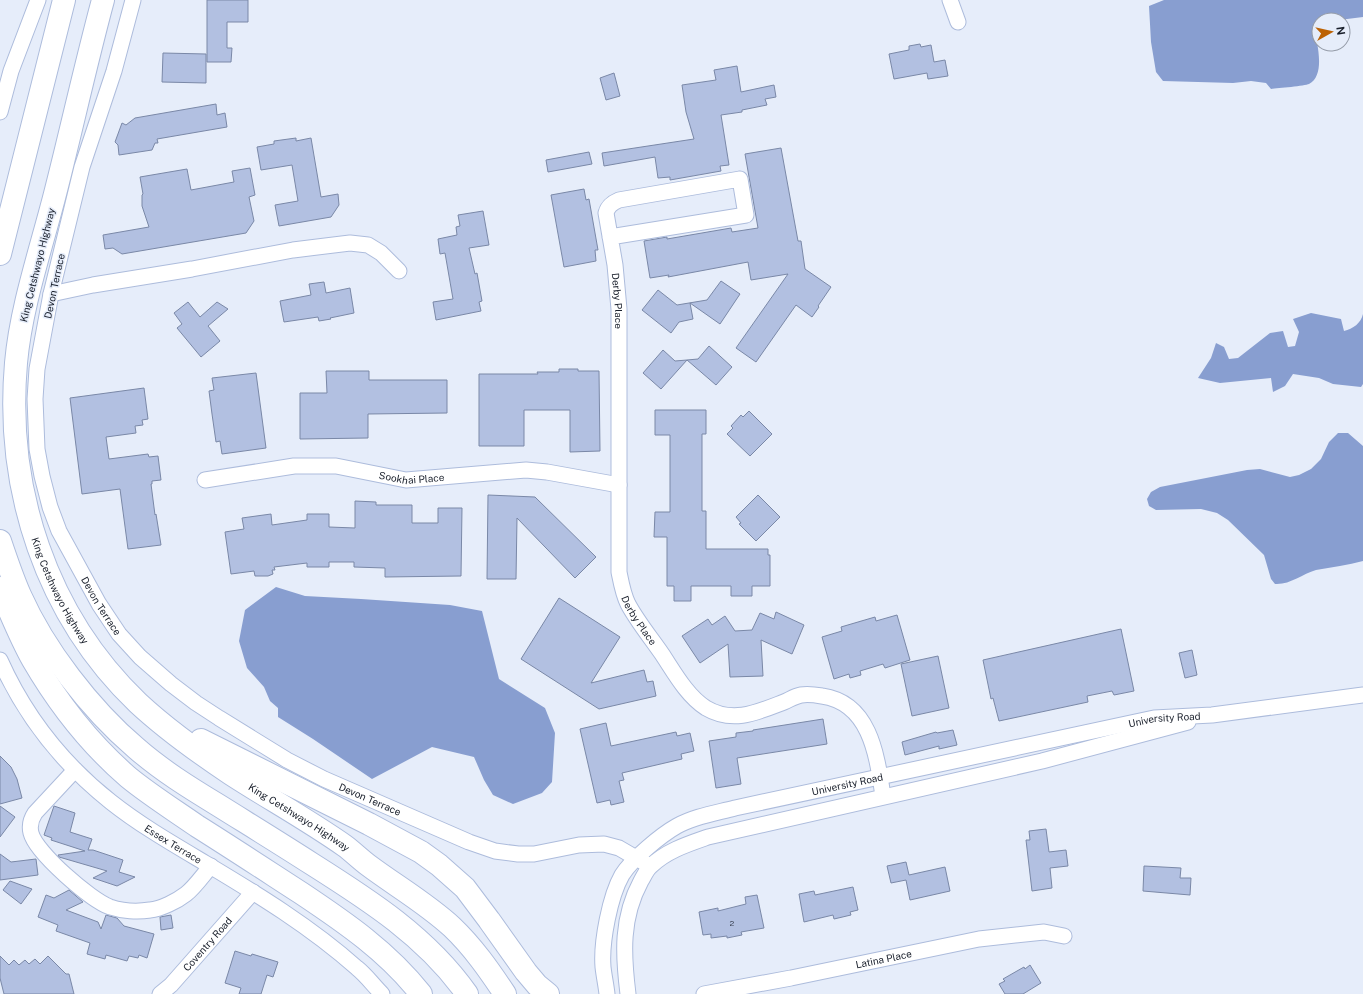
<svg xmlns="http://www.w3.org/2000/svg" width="1363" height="994" font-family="'Public Sans',sans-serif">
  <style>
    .water { fill: #889ed0 }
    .building { fill: #b2c0e1; stroke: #7a88a7 }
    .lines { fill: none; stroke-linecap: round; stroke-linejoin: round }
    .minor-casing { stroke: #adbcdc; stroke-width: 17 }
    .highway-casing { stroke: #adbcdc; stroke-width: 24 }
    .minor { stroke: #fff; stroke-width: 15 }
    .highway { stroke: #fff; stroke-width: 22 }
    .labels { text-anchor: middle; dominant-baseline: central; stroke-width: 3; stroke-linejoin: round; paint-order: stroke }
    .number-label { font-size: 8px; fill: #3f4758 }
    .street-label { font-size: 10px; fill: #191f2b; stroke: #e6edfa }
  </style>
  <rect width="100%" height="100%" fill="#e6edfa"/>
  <!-- water -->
  <g class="water">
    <path d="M1164,0H1363V17L1339,20H1319V25L1314,27C1317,43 1326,75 1309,84C1305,86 1278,88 1271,89L1266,83L1251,81L1233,83L1163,81L1156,72L1151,42L1149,6Z"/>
    <path d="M1311,313L1341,319L1344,331C1353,329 1361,323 1363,314V384L1361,387L1333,384L1319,378L1293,374L1285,386L1273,392L1271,378L1220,383L1198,378L1211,358L1216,343L1224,347L1229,359L1238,358L1270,333L1283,331L1288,347L1295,346L1299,332L1293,319Z"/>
    <path d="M1338,433H1348L1363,446V561C1348,565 1332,567 1316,570C1302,574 1290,585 1275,584L1271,579L1264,555L1228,520L1217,513L1201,509L1156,510L1149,506L1147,499L1151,492L1160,487L1247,470L1260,469L1290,477L1299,475L1311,469L1321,459L1329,442Z"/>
    <path d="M276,587L305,596L361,599L450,605L482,611L499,679L545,708L555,733L552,782L542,793L513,804L493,795L484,780L474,757L432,747L372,779L313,739L278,717V708L270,701L264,687L247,668L239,641L245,610Z"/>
  </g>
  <!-- building -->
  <g class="building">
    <path d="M207,0H248V22H227V48H232L231,62H207Z"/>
    <path d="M920,44L921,47L931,45L934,62L945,60L948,76L928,79L927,73L894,79L889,54L909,50V46Z"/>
    <path d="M163,53L206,54V83L162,82Z"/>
    <path d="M737,66L741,92L774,85L776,97L765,99L767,105L742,110V112L721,115L729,165L720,166L721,171L670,180V177L658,178L655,157L604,166L602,153L694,139L686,112L682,85L716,80L714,70Z"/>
    <path d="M614,73L620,96L606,100L600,78Z"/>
    <path d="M216,104L217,115L225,113L227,127L157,139L158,143H155L152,150L119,155L118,145L115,142L122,123L126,125L135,118Z"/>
    <path d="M296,138V141L311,138L321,197L338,194L339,205L331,217L279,226L275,205L298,201L292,165L261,170L257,147L274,144V141Z"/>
    <path d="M781,148L798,241H801L805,269L831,287L818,306L819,307L812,317L796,305L756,362L736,348L788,274L751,280L748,262L668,277L669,275L650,278L644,241L667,237V239L731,228L732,232L758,228L745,154Z"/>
    <path d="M589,152L592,164L548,172L546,160Z"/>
    <path d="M250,168L255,195L249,197L254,221L246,233L122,254L113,248L105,249L103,235L149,227L142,206V195L143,194L140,177L187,169L191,190L234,182L232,171Z"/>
    <path d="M584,189L586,200L589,199L598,250H595L596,261L564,267L551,195Z"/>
    <path d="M483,211L489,245L469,248L475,274L477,273L482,301L479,302L481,311L436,320L433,302L453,299L445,253L440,254L438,239L457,235L456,227L460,226L458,215Z"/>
    <path d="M721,281L740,294L720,324L690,303L693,319L679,322L671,333L642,310L658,290L677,305L707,300Z"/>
    <path d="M324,282L326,293L350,288L354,313L330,318L331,319L319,321L318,317L284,322L280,301L311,295L309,284Z"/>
    <path d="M188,302L200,317L217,302L228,309L208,326L220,341L201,357L177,328L182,324L174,313Z"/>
    <path d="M709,346L732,367L716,385L687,360L698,359Z"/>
    <path d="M663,350L675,361L687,360L661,389L643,373Z"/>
    <path d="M559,369H578V371H599L600,451L570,452V410H524V446H479V374H538L537,372H559Z"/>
    <path d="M326,371H369V380H447V413L368,414V438L300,439V393H327Z"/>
    <path d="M256,373L266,448L222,454L220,441L216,442L212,414L209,391L214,390L212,378Z"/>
    <path d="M144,388L148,419L142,420L143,425L135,426L136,433L106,437L109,459L148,454L149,457L158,456L161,480L152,481V484H151L155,515L156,514L161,545L128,549L120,489L82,494L70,398Z"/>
    <path d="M655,410H706V434H702V511H706V549H768V555H770V586H752V596H731V586H691V601H674V586H667V537H654L655,512H670V435H655Z"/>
    <path d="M749,411L772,434L750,456L727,434L733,428L731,426L741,415L743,417Z"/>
    <path d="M488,495L535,497L596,557L575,578L517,518L516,579H487Z"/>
    <path d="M758,495L780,517L756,541L739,524L741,523L736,517Z"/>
    <path d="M355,501L376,502V505H412V523H438V508H462L461,576L385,577V568L354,567V562H329V567H307V563L274,567L275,570H272L273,574L268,576H255L254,571L231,574L225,532L244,529L242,518L271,514L272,525L307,520V514H329V527L355,528Z"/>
    <path d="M559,598L620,637L591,683L644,670L647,682L653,681L656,696L599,709L521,659Z"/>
    <path d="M776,612L804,625L792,654L761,640L763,676L730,677L728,644L700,663L682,636L708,619L712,625L725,616L735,631L752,630L760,613L774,619Z"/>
    <path d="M897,615L910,660L885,668L883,664L860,671L861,675L850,678L849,674L834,679L822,637L842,631L841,627L875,617L876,621Z"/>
    <path d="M1121,629L1134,691L1114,695L1112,691L1087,696L1088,702L999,721L993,698L991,699L983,660Z"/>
    <path d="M1192,650L1197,675L1185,678L1179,653Z"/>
    <path d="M938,656L949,708L912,716L901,664Z"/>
    <path d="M823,719L827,744L737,758L741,784L716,788L709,741L736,737V733L753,731V730Z"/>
    <path d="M606,723L611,746L676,732L677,736L690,733L694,751L681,754L682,759L622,773L624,780L619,781L624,802L611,805L610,800L597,803L580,729Z"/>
    <path d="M953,730L957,745L939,749V746L905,755L902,742L936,732L937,733Z"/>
    <path d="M0,756L11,767L17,779L22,798L0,804Z"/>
    <path d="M0,806L15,817L0,837Z"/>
    <path d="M54,806L75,813L70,832L92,839L88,850H93L123,860L119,872L135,877L117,886L93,878L107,871L59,857L58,855L85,851L51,840L52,838L44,835Z"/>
    <path d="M1046,829L1049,852L1066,850L1068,866L1050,868L1052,888L1032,891L1026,840H1030L1029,831Z"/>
    <path d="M0,854L11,862L36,859L38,875L0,880Z"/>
    <path d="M906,862L909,875L945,867L950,891L910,900L906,880L891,883L887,866Z"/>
    <path d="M1144,866L1181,868L1180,878H1191L1190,895L1143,891Z"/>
    <path d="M10,881L32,889L21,904L3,890Z"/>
    <path d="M853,887L858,910L850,912L851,915L834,919L833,915L804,922L799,894L814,891L815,895Z"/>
    <path d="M69,890L83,902L66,910L98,922L101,929L106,915L117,918L124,926L154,934L147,958L139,955L138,958L129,956L127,961L106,955L105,959L87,954L90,943L56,931L58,925L38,917L46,895L54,898Z"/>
    <path d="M757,895L764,928L741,932L742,935L727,938V936L711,938V934L703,935L699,912L718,908V911L746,904L745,897Z"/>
    <path d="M171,915L173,928L161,930L160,917Z"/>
    <path d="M235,951L251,956L252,954L278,962L273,977L267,975L261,994H239L241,988L225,983Z"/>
    <path d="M0,956L9,965L14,960L19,965L25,960L29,964L35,959L40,964L48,956L66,974H69L74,994H4L0,978Z"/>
    <path d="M1030,965L1041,983L1023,994H1005L999,984L1005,981L1003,979L1024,967L1025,969Z"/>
  </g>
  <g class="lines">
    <!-- minor casing -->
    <g class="minor-casing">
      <g id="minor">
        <path id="s1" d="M133,0L114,71L82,167L51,294L37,369L35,399L37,449L42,476L50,507L59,531L99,604L119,634L140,657L171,684L196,703L219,718L287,760L324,779L469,842L495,851L518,854H534L579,845L604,844L619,848L650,866"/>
        <path d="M950,0L958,22"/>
        <path d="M0,112L11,71L38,0"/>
        <path id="s2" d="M610,237L746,215L740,179L619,200C612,203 608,206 606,213L615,265L619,309V572C621,582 623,594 628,604C637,621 651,638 662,654C674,672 687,696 706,708C733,724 758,712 784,702C789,700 795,696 801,695C807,694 816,695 822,696C871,703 877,757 883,796"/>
        <path d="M51,294L93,285L192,269L293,250L350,243L368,245L381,253L399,271"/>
        <path id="s3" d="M205,480L294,466H336L406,480L526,470L547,472L619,485"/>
        <path id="s4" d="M0,660C25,716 63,764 111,802C140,825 173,844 205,863C257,894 311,927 357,968C366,975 373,985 382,994"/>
        <path d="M75,770L35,813C31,819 29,825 31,833C36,853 91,900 110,907C122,911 138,912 150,910C161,909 177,901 186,894C195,887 203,875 211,866"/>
        <path id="s5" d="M160,994L171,985L253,892"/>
        <path id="s6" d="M607,994C606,985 604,976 603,967C601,942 610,896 622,875C632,859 661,835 677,826C695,816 716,813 735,808L1154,718L1212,715L1363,695"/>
        <path d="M628,994C623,954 621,918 641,881C644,876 647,869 651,866C666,851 688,844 708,837L1042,761L1188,722"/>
        <path id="s7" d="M704,994L791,978L979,939L1044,932L1064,936"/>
      </g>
    </g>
    <!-- highway casing -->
    <g class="highway-casing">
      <g id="highway">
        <path id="s8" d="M103,0C86,63 72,127 56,190C42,246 21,306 16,363C5,489 46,615 138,703C167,730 198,752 231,774C268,798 308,820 345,846C353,852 360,859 368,865C396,886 426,903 452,927C473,947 489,970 505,994"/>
        <path d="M0,254L64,0"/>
        <path d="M0,541C6,559 12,577 20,595C44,649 90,709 136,748C161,770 190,788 218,805C250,825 281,844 312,864C369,900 427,937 467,994"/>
        <path d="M0,588C10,612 20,637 33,660C58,703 90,744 128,777C150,795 174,810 197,826C232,848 267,871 301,893C346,923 388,952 421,994"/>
        <path d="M201,740L369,824L421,852L439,865L465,888L489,920L526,972L537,985L548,994"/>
      </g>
    </g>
    <!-- minor -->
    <use href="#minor" class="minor"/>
    <!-- highway -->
    <use href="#highway" class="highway"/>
  </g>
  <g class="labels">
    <!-- number labels -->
    <g class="number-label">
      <text x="732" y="923">2</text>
    </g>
    <!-- street labels -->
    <g class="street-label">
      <text transform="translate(37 265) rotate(-76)">King Cetshwayo Highway</text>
      <text transform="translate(54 286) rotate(-78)">Devon Terrace</text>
      <text stroke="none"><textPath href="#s2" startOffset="405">Derby Place</textPath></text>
      <text stroke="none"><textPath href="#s3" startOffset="209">Sookhai Place</textPath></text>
      <text stroke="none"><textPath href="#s8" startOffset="609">King Cetshwayo Highway</textPath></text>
      <text stroke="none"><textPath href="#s1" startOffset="633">Devon Terrace</textPath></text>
      <text stroke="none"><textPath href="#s2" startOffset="729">Derby Place</textPath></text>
      <text stroke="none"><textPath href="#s6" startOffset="696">University Road</textPath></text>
      <text stroke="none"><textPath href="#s6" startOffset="372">University Road</textPath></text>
      <text stroke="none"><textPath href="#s1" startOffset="969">Devon Terrace</textPath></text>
      <text stroke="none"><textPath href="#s8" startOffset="945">King Cetshwayo Highway</textPath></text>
      <text stroke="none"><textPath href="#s4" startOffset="257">Essex Terrace</textPath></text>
      <text stroke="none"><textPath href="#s5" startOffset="69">Coventry Road</textPath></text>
      <text stroke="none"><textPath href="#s7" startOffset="183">Latina Place</textPath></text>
    </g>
  </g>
  <!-- north arrow -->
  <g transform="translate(1331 32) rotate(82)"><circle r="19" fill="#e6edfa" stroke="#949ba7"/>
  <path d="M0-3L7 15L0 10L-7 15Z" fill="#bc6204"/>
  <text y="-6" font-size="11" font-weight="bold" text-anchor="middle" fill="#191f2b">N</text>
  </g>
</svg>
